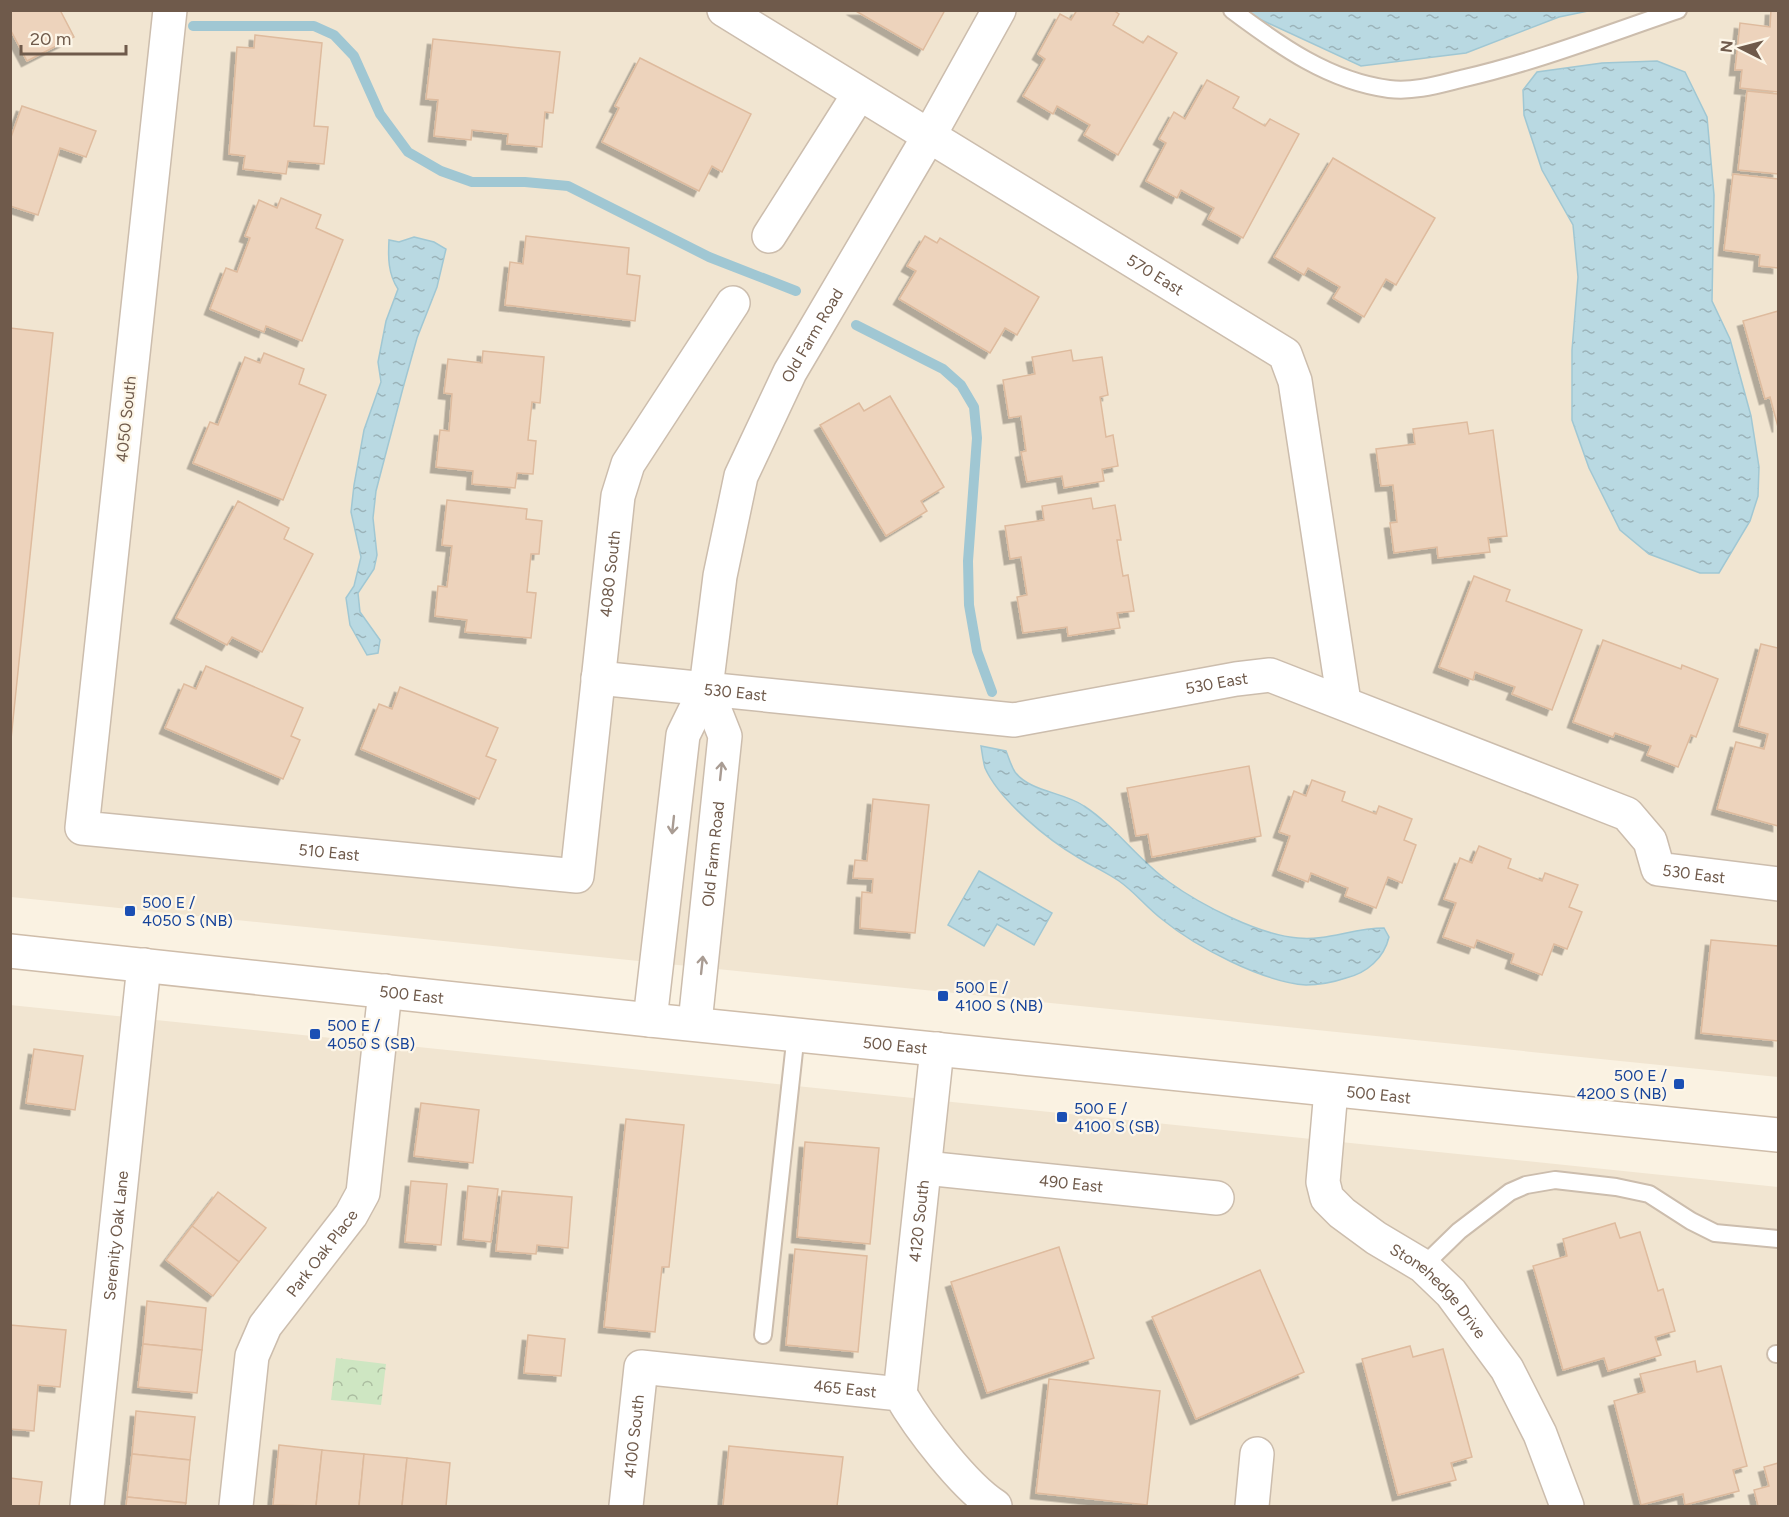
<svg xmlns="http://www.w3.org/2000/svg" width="1789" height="1517" font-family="Figtree,sans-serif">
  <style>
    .residential { fill: #f1e5d1 }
    .forest { fill: url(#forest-crowns) }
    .water { fill: url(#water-ripples); stroke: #a0c7d3; stroke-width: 1.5 }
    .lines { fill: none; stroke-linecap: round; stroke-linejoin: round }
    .stream { stroke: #a0c7d3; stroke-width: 10 }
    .building { fill: #edd3bc; stroke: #debb9e; stroke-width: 1.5; filter: url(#shadow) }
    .lane-casing { stroke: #ccbdad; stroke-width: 20 }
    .street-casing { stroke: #ccbdad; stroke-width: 36 }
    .secondary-casing { stroke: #cfbdaa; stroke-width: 36 }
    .lane { stroke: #fff; stroke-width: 16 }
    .street { stroke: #fff; stroke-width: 33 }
    .secondary { stroke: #fff; stroke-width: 33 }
    .oneway { stroke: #a99c93 }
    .transit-dot { fill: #1a4fb4; stroke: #fdf6e8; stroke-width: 2 }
    .labels { text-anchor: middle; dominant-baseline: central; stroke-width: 4.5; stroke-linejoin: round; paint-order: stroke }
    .street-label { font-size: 16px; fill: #6f5a4b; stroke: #fdf6e8 }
    .transit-label { font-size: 16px; fill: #164399; stroke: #fdf6e8; text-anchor: start }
  </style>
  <defs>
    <pattern id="forest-crowns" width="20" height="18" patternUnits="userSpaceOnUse" patternTransform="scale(1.5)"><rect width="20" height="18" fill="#cee6c2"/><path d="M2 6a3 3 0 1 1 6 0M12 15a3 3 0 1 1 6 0" fill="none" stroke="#abbda0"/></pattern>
    <pattern id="water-ripples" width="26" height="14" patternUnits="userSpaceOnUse" patternTransform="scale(1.5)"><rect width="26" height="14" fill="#b9d9e2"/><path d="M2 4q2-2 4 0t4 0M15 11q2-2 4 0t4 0" fill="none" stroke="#9bb3b9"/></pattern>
    <filter id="shadow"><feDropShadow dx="-5.5" dy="5.5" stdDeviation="0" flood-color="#0004"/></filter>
  </defs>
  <rect width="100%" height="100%" fill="#faf2e2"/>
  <!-- residential -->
  <g class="residential">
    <path d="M11,11H1778V1077L11,897Z"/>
    <path d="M10,1005L1778,1187V1506H11Z"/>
  </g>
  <!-- forest -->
  <path class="forest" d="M336,1358L386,1364L381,1405L331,1400Z"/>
  <!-- water -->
  <g class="water">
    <path d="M1248,11H1588L1559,17L1466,53L1361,66L1255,17Z"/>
    <path d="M1657,61L1685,72L1707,117L1714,195L1712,301L1730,339L1751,416L1759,467L1758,496L1750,521L1719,573H1700L1649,554L1620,530L1589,468L1572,420V350L1578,277L1573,225L1542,170L1524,115L1523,90L1537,72L1602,63Z"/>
    <path d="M414,237L434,242L446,249L437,287L417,338L403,388L376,491L373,518L377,555L374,569L358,593L360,612L380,640L378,653L367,655L350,625L346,598L354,586L361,557L351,512L354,485L364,430L381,382L378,362L386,321L398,289C388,274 388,257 389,240L399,242Z"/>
    <path d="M981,746L1006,751C1009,758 1011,766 1015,772C1030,792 1064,792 1084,806C1116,827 1138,860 1169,882C1201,905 1259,935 1298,938C1327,941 1353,928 1384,928L1389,937C1384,958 1367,973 1346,978C1334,982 1319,985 1306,985C1263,982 1196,947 1163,920C1147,908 1136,893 1119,881C1106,872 1092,866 1079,858C1048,840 1000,801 985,768C983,761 982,752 981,746Z"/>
    <path d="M979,871L1052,913L1034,945L997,924L984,946L948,925Z"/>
  </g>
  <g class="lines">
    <!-- stream -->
    <g class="stream">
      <path d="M193,26H314L334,35L354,56L380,114L408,152L441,171L472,182H525L568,186L709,257L796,291"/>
      <path d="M856,325L943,369L961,385L974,407L977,438L968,561L969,605L977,651L992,692"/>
    </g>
  </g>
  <!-- building -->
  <g class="building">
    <path d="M10,10H60L74,37L27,61L10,29Z"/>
    <path d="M854,10H945L923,50Z"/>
    <path d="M1077,10H1113L1119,14L1113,25L1143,43L1148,36L1177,53L1118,155L1084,135L1090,125L1057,106L1053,114L1023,96L1045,59L1038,54L1060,14L1071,20Z"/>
    <path d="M1771,10H1778V92L1740,88L1742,70H1735L1740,23L1770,27Z"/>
    <path d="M255,35L322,43L314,126L328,127L324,164L288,161L286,174L243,169L245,156L229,154L237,47L254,48Z"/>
    <path d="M433,39L560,52L553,113L545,112L542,147L507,144L508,134L472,130L471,140L434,136L438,100L426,99Z"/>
    <path d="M640,58L751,114L722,172L712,166L699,191L602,142L619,108L615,106Z"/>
    <path d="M1207,80L1239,97L1233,108L1265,126L1270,119L1299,134L1243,238L1208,219L1214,208L1181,190L1177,198L1146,181L1166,143L1159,139L1174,112L1185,119Z"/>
    <path d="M1747,91L1778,94V174L1738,170Z"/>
    <path d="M22,106L96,131L86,157L60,148L38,215L10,206V140Z"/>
    <path d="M1333,158L1435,218L1396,285L1386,279L1364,317L1333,298L1340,287L1308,268L1304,275L1274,257Z"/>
    <path d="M1733,174L1778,179V268L1759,266L1760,255L1724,250Z"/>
    <path d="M281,198L321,215L316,228L343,240L302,341L266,326L264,332L210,309L226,268L237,272L250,238L245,236L259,200L277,208Z"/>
    <path d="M526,236L629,248L627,274L640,276L635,321L505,305L510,262L523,264Z"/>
    <path d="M925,236L937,243L940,238L1039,297L1017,335L1005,328L990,353L899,299L916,271L907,266Z"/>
    <path d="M1778,311V427L1770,397L1765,399L1743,321Z"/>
    <path d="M10,328L53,333L10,749Z"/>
    <path d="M1071,350L1073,361L1102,357L1108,395L1100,397L1106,437L1113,435L1118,466L1102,469L1104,481L1064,488L1062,476L1027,482L1021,452L1026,451L1021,416L1009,418L1003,380L1035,374L1032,357Z"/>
    <path d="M483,351L544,357L540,403L532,402L528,440L536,441L533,474L517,473L515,488L472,484L473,471L436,467L440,430L449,431L452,394L444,393L448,359L482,363Z"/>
    <path d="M264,353L304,369L299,384L326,395L283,500L193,463L210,422L218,425L245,357L260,363Z"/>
    <path d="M890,396L944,487L921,501L927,511L886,536L820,425L859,403L864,411Z"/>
    <path d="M1467,422L1469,434L1493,430L1507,536L1488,538L1490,552L1438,558L1437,547L1394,553L1390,523L1397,522L1393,485L1381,486L1376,449L1415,444L1413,429Z"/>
    <path d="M1091,498L1093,509L1115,505L1121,540H1117L1123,576L1128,575L1134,611L1117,613L1120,628L1068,636L1067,627L1023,633L1017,597L1027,595L1021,557L1010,559L1005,526L1044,520L1042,506Z"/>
    <path d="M447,500L527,509L526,519L542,521L539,554H531L527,592L536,593L531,638L465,632L467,620L435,616L438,586L447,587L452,546L442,545Z"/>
    <path d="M238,501L289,528L284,539L313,554L262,652L232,637L227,645L176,618Z"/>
    <path d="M1474,576L1510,590L1506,601L1582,630L1552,710L1512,694L1515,687L1475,672L1473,680L1439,667Z"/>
    <path d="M1603,640L1681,669L1682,665L1718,679L1696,737L1691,735L1678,767L1647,755L1651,746L1615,733L1613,737L1573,722Z"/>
    <path d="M1761,644L1778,648V826L1717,809L1736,742L1764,749L1768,734L1739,726Z"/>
    <path d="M206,666L303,708L291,736L300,740L283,779L165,728L184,684L196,689Z"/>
    <path d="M400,687L498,728L486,756L496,760L479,799L361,749L379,704L392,709Z"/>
    <path d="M1249,766L1261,836L1152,857L1148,834L1136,836L1127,788Z"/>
    <path d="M1312,780L1345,792L1342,801L1376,814L1379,806L1412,819L1404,840L1416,845L1402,883L1388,877L1376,908L1345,896L1348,888L1311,873L1308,882L1278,870L1290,836L1279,832L1294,791L1306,796Z"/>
    <path d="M873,799L929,805L915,933L860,928L862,892L872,893L873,879L853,878L855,860L867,861Z"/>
    <path d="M1479,846L1511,859L1508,868L1542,881L1545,873L1578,885L1569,907L1582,912L1567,949L1554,944L1542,975L1511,963L1514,954L1477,940L1474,948L1443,937L1456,903L1444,899L1460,858L1472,863Z"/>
    <path d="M1711,940L1778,946V1041L1701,1033Z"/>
    <path d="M34,1049L83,1056L75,1110L26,1103Z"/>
    <path d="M421,1103L479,1110L473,1163L414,1156Z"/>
    <path d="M626,1119L684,1125L669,1267H662L655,1332L604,1327Z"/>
    <path d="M805,1142L879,1148L870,1244L797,1237Z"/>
    <path d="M411,1181L447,1184L441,1245L405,1242Z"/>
    <path d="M468,1186L498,1189L491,1242L463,1239Z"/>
    <path d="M502,1191L572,1197L568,1248L537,1245L536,1254L496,1251Z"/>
    <path d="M218,1192L266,1228L239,1262L192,1226Z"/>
    <path d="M1615,1223L1620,1238L1640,1232L1658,1291L1663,1289L1675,1331L1655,1337L1661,1355L1608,1371L1604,1358L1563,1370L1533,1266L1567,1256L1563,1239Z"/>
    <path d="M192,1226L239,1262L213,1296L166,1260Z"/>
    <path d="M1059,1247L1094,1358L987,1393L951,1282Z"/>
    <path d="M795,1249L867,1256L858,1352L786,1345Z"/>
    <path d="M1260,1270L1304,1372L1196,1419L1152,1317Z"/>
    <path d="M147,1301L206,1308L202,1350L143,1344Z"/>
    <path d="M10,1325L66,1330L60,1387L38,1385L34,1431L10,1429Z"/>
    <path d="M528,1335L565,1339L561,1376L524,1373Z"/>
    <path d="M143,1344L202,1350L197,1393L138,1387Z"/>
    <path d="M1410,1346L1413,1357L1443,1349L1472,1457L1451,1463L1456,1480L1398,1495L1362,1359Z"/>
    <path d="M1695,1361L1697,1372L1721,1366L1747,1466L1733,1470L1739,1491L1685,1505L1683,1494L1641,1505L1614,1401L1645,1392L1640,1374Z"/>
    <path d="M1049,1379L1160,1391L1147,1505L1036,1493Z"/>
    <path d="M136,1411L195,1417L190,1460L132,1454Z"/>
    <path d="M279,1445L322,1450L316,1506L273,1505Z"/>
    <path d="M729,1446L843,1457L837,1506H723Z"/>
    <path d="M322,1450L364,1454L359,1506H316Z"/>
    <path d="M132,1454L190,1460L186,1503L127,1497Z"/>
    <path d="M364,1454L407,1458L402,1506H359Z"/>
    <path d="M407,1458L450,1463L446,1506H402Z"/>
    <path d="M1778,1463V1506H1758L1754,1490L1769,1486L1764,1467Z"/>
    <path d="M10,1478L42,1482L39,1506H10Z"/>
    <path d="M127,1497L186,1503L185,1506H126Z"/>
  </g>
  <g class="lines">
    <!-- lane casing -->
    <g class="lane-casing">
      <g id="lane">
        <path d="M1232,10C1280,46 1329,81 1389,89C1416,92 1440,84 1465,78C1538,61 1607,34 1678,10"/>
        <path d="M1423,1266L1459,1231L1510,1192L1526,1185L1555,1180L1616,1187L1649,1194L1691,1221L1715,1233L1778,1239"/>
        <path d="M763,1335L796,1033"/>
        <path d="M1776,1354H1778"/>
      </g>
    </g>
    <!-- street casing -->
    <g class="street-casing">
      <g id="street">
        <path id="s1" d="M170,10L82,828L577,876L618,496L628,464L733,303"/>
        <path id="s2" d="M724,10L1285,354L1295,381L1344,702"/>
        <path d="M769,236L859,94"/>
        <path id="s3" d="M598,678L1014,720L1236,679L1270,675L1627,814L1650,841L1658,869L1778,884"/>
        <path id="s4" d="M650,1020L683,735L706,688L720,576L741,476L790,372L929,136L999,10"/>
        <path id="s5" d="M695,1023L725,736L706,688"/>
        <path id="s6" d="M1331,1090L1323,1182L1327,1198L1342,1213L1376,1238L1423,1266L1451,1293L1507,1369L1540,1434L1567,1506"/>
        <path id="s7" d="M925,1168L1217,1198"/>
        <path id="s8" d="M900,1394L937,1049"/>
        <path id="s9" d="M87,1506L144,965"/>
        <path id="s10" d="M236,1506L252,1356L265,1326L351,1215L363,1193L385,991"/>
        <path id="s11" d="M626,1506L641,1367L900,1394C919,1427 964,1486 995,1506"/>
        <path d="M1252,1506L1257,1454"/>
      </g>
    </g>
    <!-- secondary casing -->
    <g class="secondary-casing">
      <g id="secondary">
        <path id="s12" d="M10,951L650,1020L1778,1135"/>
      </g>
    </g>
    <!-- lane -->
    <use href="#lane" class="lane"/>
    <!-- street -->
    <use href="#street" class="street"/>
    <!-- secondary -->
    <use href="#secondary" class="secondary"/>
  </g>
  <!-- one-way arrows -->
  <defs><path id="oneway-shaft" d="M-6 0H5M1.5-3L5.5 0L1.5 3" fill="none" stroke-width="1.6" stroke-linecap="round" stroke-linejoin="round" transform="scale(1.5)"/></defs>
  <g class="oneway">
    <use href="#oneway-shaft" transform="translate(721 771) rotate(-84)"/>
    <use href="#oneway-shaft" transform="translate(673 825) rotate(96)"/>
    <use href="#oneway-shaft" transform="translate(702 965) rotate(-84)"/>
  </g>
  <!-- markers -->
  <g class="transit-dot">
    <rect x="124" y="905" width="12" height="12" rx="3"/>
    <rect x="937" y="990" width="12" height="12" rx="3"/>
    <rect x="309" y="1028" width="12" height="12" rx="3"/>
    <rect x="1673" y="1078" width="12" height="12" rx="3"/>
    <rect x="1056" y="1111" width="12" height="12" rx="3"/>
  </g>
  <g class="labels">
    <!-- street labels -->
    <g class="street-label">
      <text stroke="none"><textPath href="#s2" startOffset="506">570 East</textPath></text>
      <text stroke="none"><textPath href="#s4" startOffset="712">Old Farm Road</textPath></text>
      <text transform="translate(126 419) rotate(-84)">4050 South</text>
      <text stroke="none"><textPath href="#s1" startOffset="1624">4080 South</textPath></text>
      <text stroke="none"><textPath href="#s3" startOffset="624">530 East</textPath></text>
      <text stroke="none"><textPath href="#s3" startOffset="138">530 East</textPath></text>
      <text stroke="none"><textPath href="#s1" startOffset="1071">510 East</textPath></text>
      <text stroke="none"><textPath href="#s5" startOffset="170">Old Farm Road</textPath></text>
      <text stroke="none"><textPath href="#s3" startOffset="1162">530 East</textPath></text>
      <text stroke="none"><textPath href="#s12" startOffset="404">500 East</textPath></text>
      <text stroke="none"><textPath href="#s12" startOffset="890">500 East</textPath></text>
      <text stroke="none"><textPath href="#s12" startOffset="1376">500 East</textPath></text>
      <text stroke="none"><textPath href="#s7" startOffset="147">490 East</textPath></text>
      <text stroke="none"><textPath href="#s8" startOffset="174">4120 South</textPath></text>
      <text stroke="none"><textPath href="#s9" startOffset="272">Serenity Oak Lane</textPath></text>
      <text stroke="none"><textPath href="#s10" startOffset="276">Park Oak Place</textPath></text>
      <text stroke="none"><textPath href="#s6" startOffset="255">Stonehedge Drive</textPath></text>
      <text stroke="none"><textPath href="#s11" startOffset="345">465 East</textPath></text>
      <text stroke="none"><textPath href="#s11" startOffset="70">4100 South</textPath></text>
    </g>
    <!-- transit labels -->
    <g class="transit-label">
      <text x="142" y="902">500 E /<tspan x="142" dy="18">4050 S (NB)</tspan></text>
      <text x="955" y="987">500 E /<tspan x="955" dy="18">4100 S (NB)</tspan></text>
      <text x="327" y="1025">500 E /<tspan x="327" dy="18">4050 S (SB)</tspan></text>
      <text x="1667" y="1075" text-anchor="end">500 E /<tspan x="1667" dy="18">4200 S (NB)</tspan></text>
      <text x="1074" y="1108">500 E /<tspan x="1074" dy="18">4100 S (SB)</tspan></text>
    </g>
  </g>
  <!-- border -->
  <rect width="1789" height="1517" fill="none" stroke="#6f5a4b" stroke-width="24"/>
  <!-- north arrow -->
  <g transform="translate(1741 48) rotate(276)" stroke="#fdf6e8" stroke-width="4.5" paint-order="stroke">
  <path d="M0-4.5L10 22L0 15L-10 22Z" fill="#6f5a4b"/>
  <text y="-9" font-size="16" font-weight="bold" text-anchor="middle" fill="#6f5a4b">N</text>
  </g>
  <!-- scale -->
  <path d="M21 45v9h105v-9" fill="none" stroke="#6f5a4b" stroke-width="3"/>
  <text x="30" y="45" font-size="18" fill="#6f5a4b" stroke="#fdf6e8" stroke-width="4.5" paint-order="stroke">20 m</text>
</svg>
